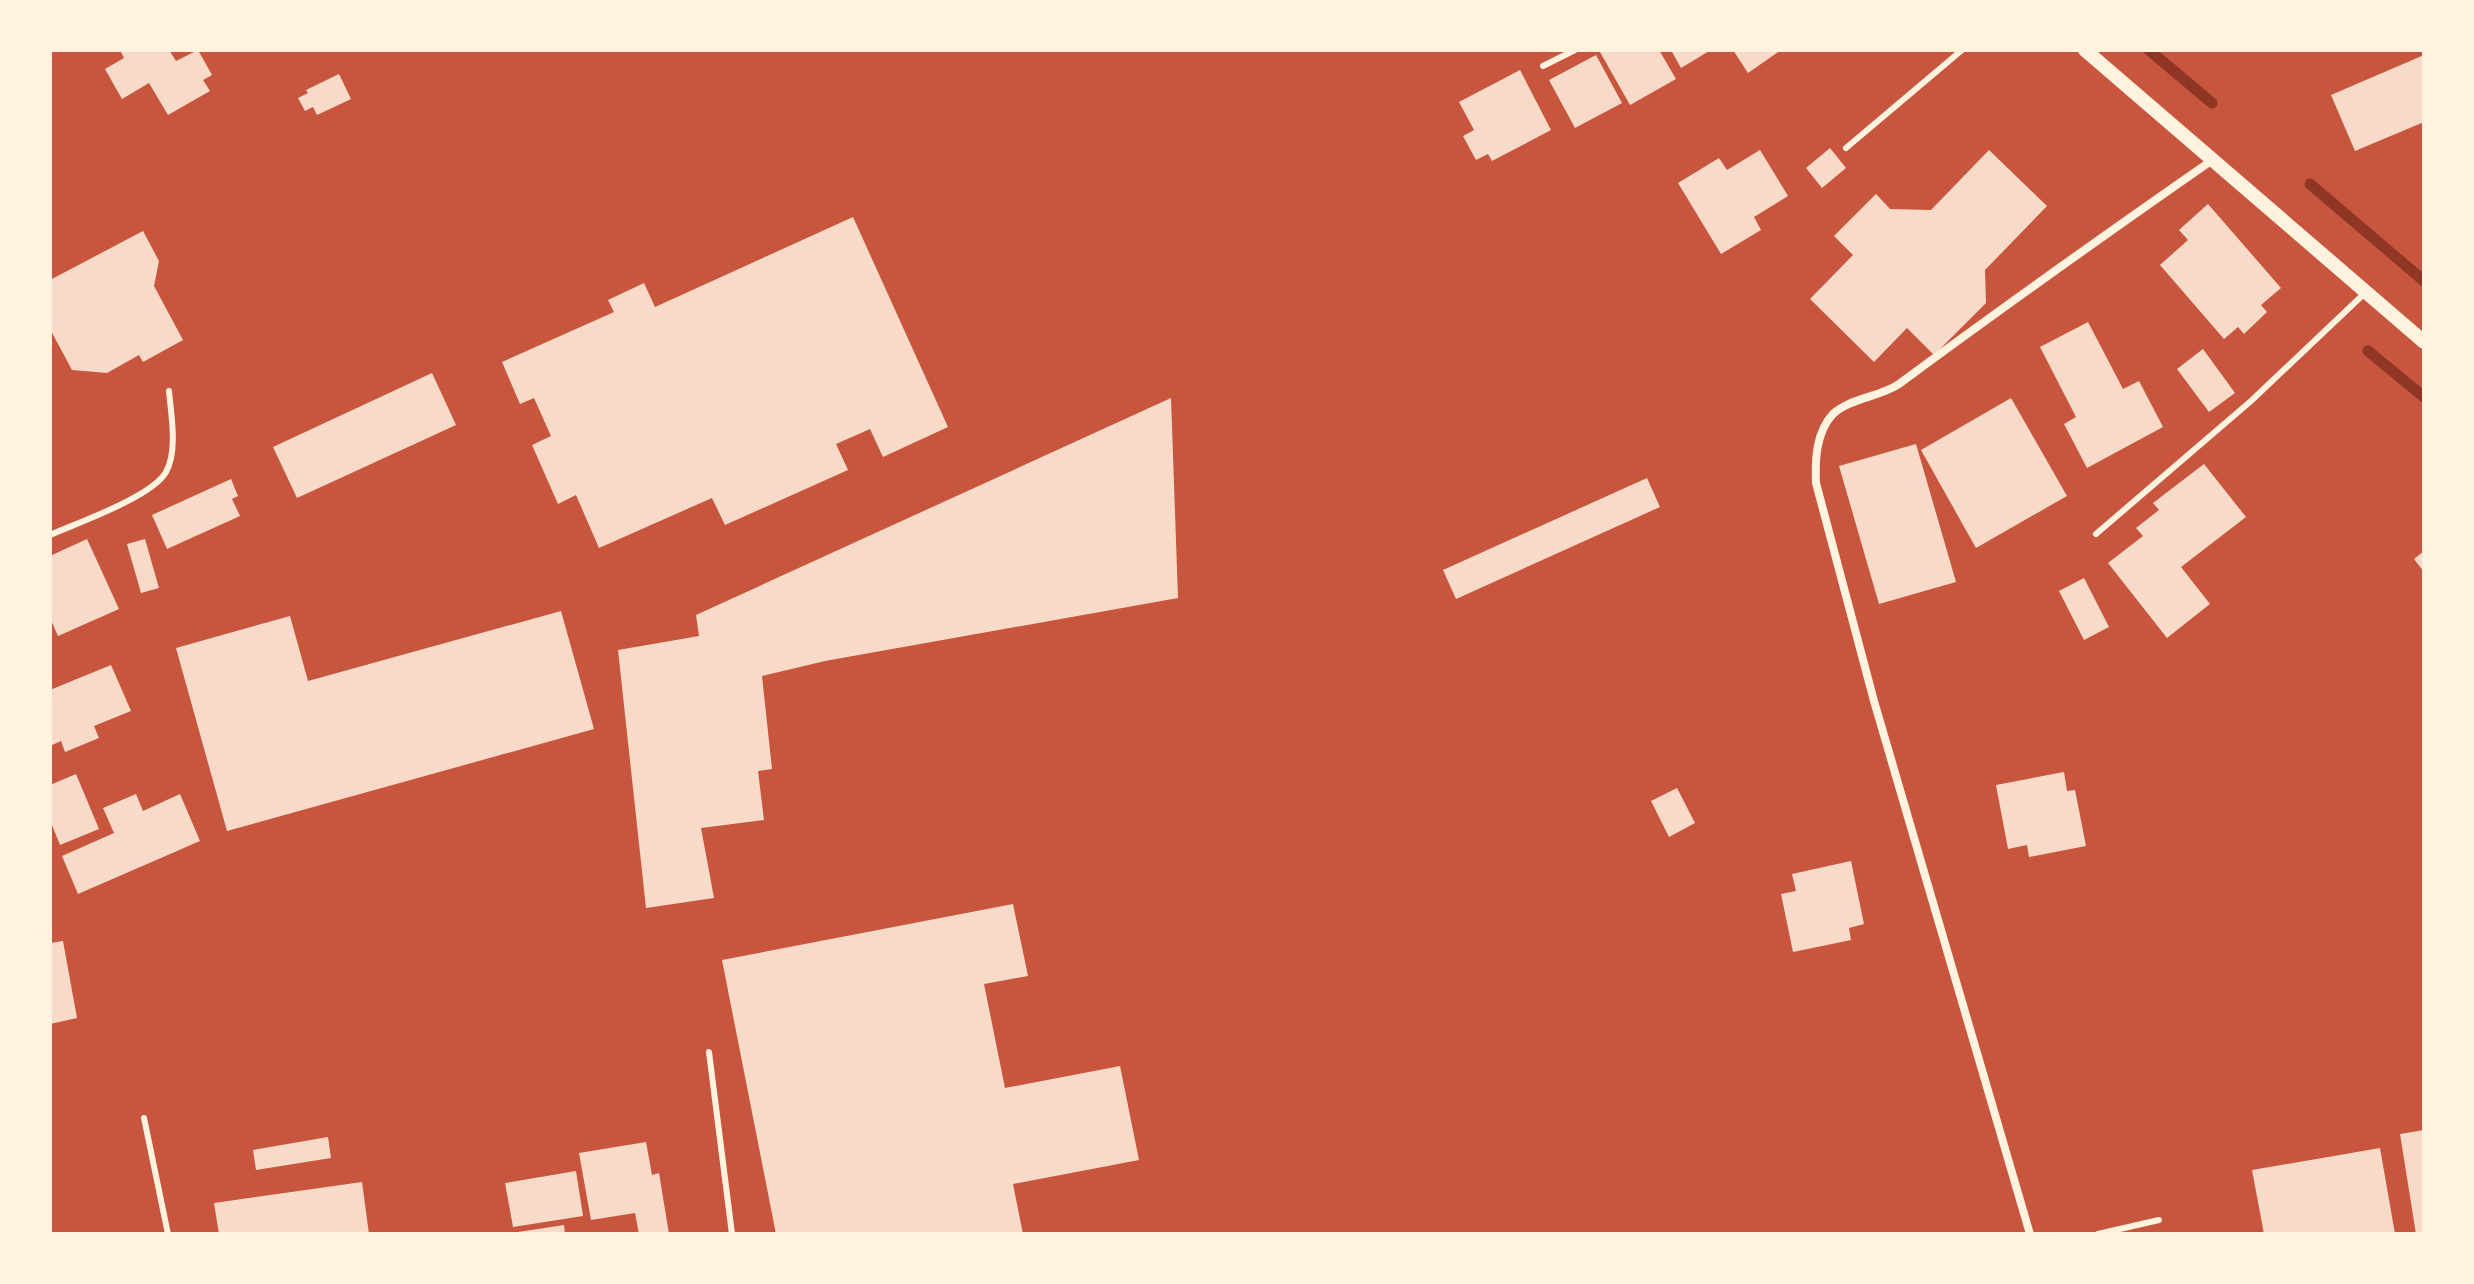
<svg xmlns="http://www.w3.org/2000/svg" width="2474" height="1284" font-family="'Noto Sans',sans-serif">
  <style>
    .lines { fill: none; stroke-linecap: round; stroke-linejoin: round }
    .stream { stroke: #8f3625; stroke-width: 11 }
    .building { fill: #f7dbc8 }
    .service { stroke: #fff3e0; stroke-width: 6 }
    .minor { stroke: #fff3e0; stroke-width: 8 }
    .tertiary { stroke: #fff3e0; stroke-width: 14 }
  </style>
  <rect width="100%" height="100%" fill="#c8553d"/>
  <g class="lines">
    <!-- stream -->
    <g class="stream">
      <path d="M2149,50L2212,103"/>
      <path d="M2310,184L2424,281"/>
      <path d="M2368,351L2424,397"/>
    </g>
  </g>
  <!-- building -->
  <g class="building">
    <path d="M120,50H169L176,61L198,50L212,75L203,80L210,91L168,115L149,83L122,99L105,69L124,58Z"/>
    <path d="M1604,50H1659L1676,79L1630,105L1600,52Z"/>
    <path d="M1671,50H1711L1681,68Z"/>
    <path d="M1733,50H1781L1748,73Z"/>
    <path d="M1596,55L1622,103L1575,128L1549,80Z"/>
    <path d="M2424,55V122L2355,151L2331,95Z"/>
    <path d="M1520,70L1551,130L1492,161L1488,154L1476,160L1463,136L1474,130L1459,102Z"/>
    <path d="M339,74L351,99L317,115L313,107L305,111L298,98L308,93L306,90Z"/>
    <path d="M1830,148L1846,168L1822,188L1806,168Z"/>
    <path d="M1760,150L1788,196L1754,217L1761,230L1721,254L1678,183L1719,158L1727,170Z"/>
    <path d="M1989,150L2047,206L1985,270L1986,303L1934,355L1907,328L1874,362L1810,299L1853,255L1834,236L1876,194L1890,209L1931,210Z"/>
    <path d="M2208,204L2281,288L2261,305L2267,312L2244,334L2238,327L2224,339L2160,265L2188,240L2179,230Z"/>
    <path d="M853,217L948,427L883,457L870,429L836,444L848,470L725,525L712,498L599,548L576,495L558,504L532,445L551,436L534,398L520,404L502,362L614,312L608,300L644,283L655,307Z"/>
    <path d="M143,231L159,261L154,286L183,340L143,362L139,355L107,373L72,370L50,329V280Z"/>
    <path d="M2088,322L2123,389L2139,381L2163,427L2087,468L2064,424L2076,417L2040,347Z"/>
    <path d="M2203,349L2235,393L2209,412L2177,369Z"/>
    <path d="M432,373L456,425L297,498L273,447Z"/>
    <path d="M1171,398L1178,598L825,661L762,676L772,769L758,771L764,820L701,828L714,898L646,908L618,650L699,636L696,615Z"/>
    <path d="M2011,398L2067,496L1976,548L1921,450Z"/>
    <path d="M1916,444L1956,582L1879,604L1839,466Z"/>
    <path d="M2204,464L2246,517L2181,567L2210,604L2167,638L2108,563L2143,536L2136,528L2159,510L2153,503Z"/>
    <path d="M1647,478L1660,507L1456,599L1443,570Z"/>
    <path d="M231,479L238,496L232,499L240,516L167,549L152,515Z"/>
    <path d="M87,539L119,609L58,636L50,618V556Z"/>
    <path d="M145,539L159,588L141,593L127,544Z"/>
    <path d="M2424,551V572L2414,559Z"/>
    <path d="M2084,578L2109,627L2084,640L2059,591Z"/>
    <path d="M561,611L594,729L227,831L176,648L290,616L308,681Z"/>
    <path d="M111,665L131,711L94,726L99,738L65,752L61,741L50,746V690Z"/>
    <path d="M2064,772L2067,791L2075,790L2086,846L2029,857L2027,845L2008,849L1996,785Z"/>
    <path d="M76,774L99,829L60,845L50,820V785Z"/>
    <path d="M1677,788L1695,823L1669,837L1651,801Z"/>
    <path d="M136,794L143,811L180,794L200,841L78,894L62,856L114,833L103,808Z"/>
    <path d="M1851,861L1864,924L1849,928L1851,940L1793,952L1781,894L1796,891L1792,874Z"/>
    <path d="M1013,904L1028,976L984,984L1005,1088L1120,1066L1139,1160L1013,1184L1023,1234H776L722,960Z"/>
    <path d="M63,941L77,1018L50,1024V943Z"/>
    <path d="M2424,1130V1234H2416L2400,1134Z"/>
    <path d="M328,1137L331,1158L256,1170L253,1150Z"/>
    <path d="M646,1142L652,1175L659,1173L669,1234H639L635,1213L591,1220L579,1153Z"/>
    <path d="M2380,1148L2395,1234H2264L2252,1170Z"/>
    <path d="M576,1171L583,1216L513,1227L505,1183Z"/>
    <path d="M362,1182L369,1234H219L214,1203Z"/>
    <path d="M564,1225L565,1234H518V1232Z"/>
  </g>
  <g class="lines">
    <!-- service -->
    <g class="service">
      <path d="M1543,66L1575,50"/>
      <path d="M1846,148L1962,50"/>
      <path d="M2096,534L2251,401L2366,292"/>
      <path d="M50,535C77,523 152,497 166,472C178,451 171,414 169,391"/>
      <path d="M709,1052L732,1234"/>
      <path d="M144,1118L168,1234"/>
      <path d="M2098,1234L2159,1220"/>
    </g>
    <!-- minor -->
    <path class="minor" d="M2030,1234L1874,701L1816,483C1815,460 1816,432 1833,414C1850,398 1880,397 1899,384C2002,308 2106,234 2211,161"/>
    <!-- tertiary -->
    <path class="tertiary" d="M2085,50L2424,342"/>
  </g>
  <!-- border -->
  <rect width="2474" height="1284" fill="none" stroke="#fff3e0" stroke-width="104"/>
</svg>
